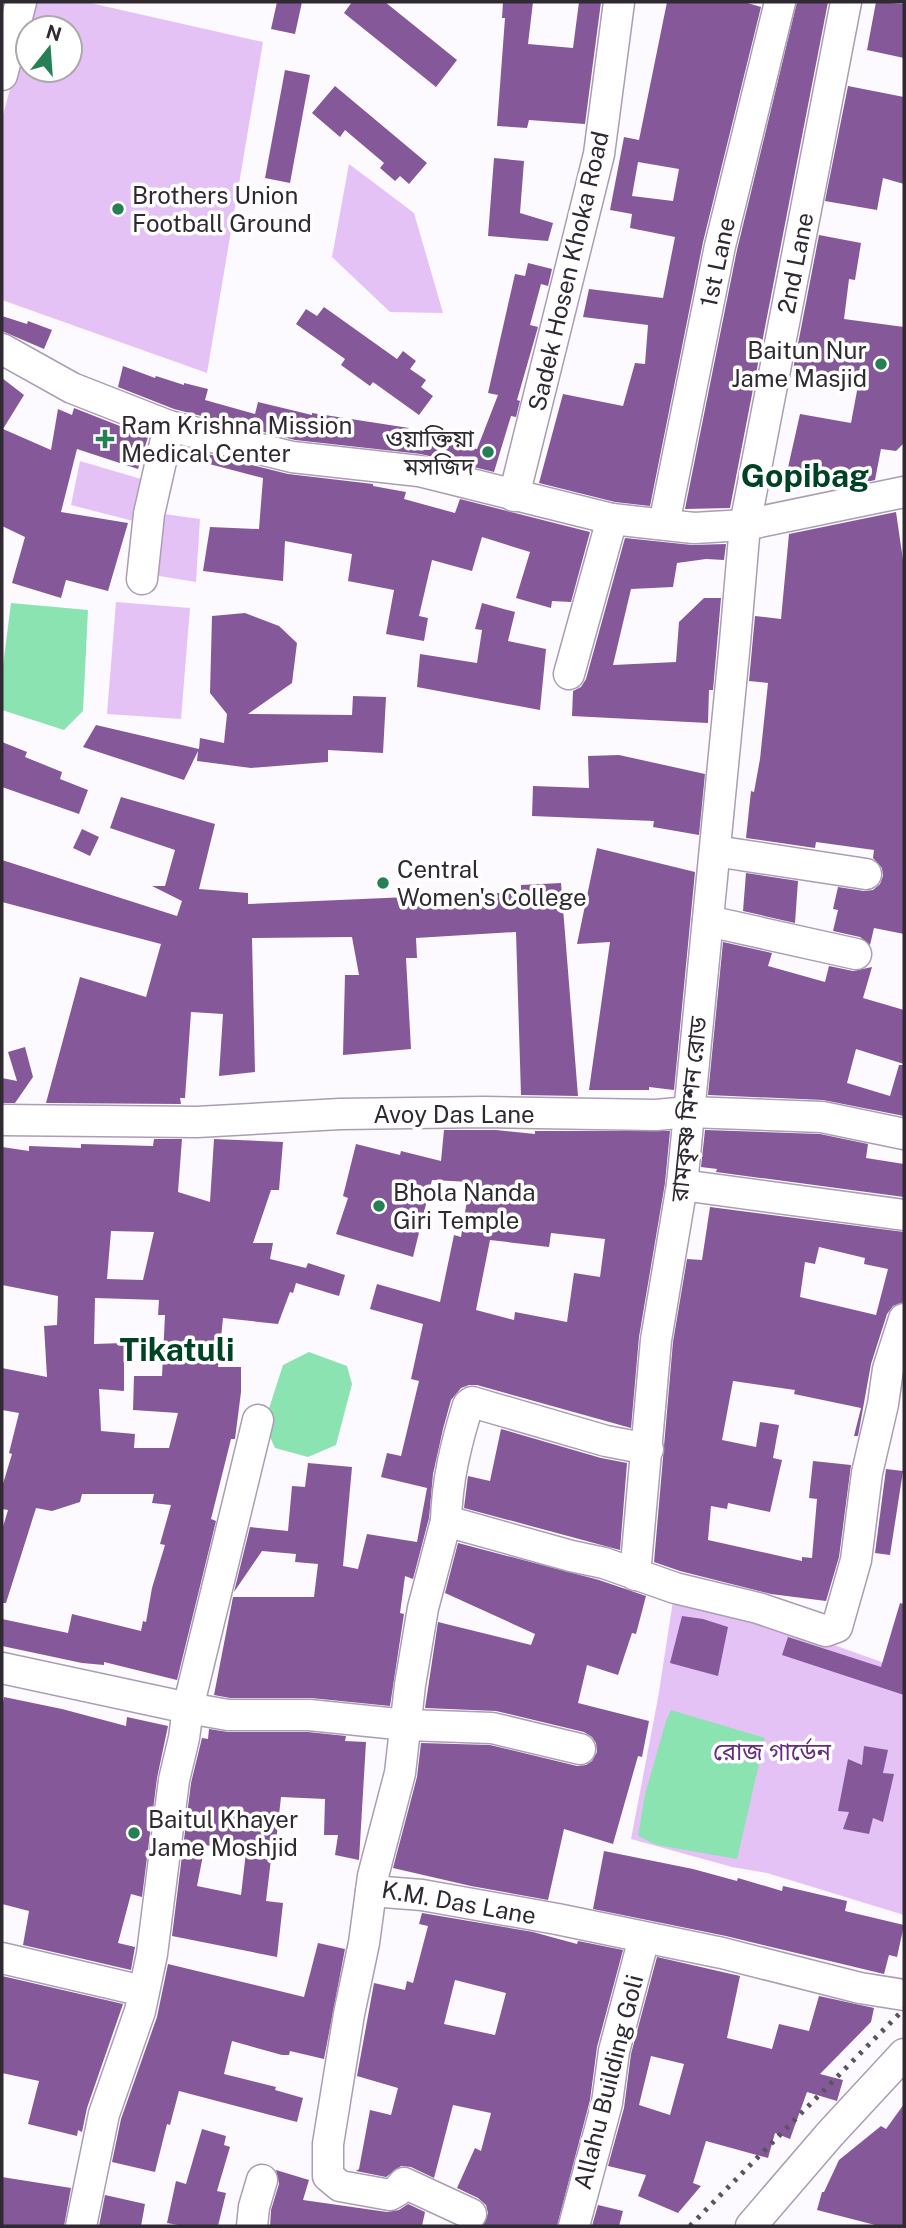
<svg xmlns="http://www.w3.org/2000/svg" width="906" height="2228" font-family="'Public Sans','Noto Sans Bengali',sans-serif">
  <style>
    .green { fill: #e5c2f6; fill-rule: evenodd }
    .water { fill: #8ae3b1 }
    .building { fill: #85589a; fill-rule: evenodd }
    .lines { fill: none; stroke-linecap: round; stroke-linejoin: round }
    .minor-casing { stroke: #ab9db3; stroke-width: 33 }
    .minor { stroke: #fff; stroke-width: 30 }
    .rail { stroke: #5a545c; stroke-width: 5; stroke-dasharray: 3.5 7; stroke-linecap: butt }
    .poi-dot { fill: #278055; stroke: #fff; stroke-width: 2.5 }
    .labels { text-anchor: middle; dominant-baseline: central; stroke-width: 7; stroke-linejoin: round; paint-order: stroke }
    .poi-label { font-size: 24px; fill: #2f2932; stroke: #fff; text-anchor: start }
    .street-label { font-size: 24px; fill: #2f2932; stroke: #fff }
    .park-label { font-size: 24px; fill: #662c7f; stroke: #fff }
    .district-label { font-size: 32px; font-weight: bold; fill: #004226; stroke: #fff }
  </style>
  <rect width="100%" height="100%" fill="#fdfaff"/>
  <!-- green -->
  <g class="green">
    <path d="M33,2H86L263,42L207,373L2,300V119ZM28,28H70V70H28Z"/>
    <path d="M349,164L414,213L443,313L390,312L332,257Z"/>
    <path d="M80,461L148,481L137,522L71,505Z"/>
    <path d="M157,513L200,519L196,582L147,574Z"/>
    <path d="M116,602L190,608L181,719L107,714Z"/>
    <path d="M675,1588L904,1670V1915L767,1873L732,1867L631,1839L658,1698Z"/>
  </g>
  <!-- water -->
  <g class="water">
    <path d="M11,603L88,610L83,711L64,730L2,710V674Z"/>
    <path d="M309,1352L347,1366L352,1384L336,1445L308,1457L275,1448L264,1424L283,1365Z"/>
    <path d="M671,1710L765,1738L737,1859L657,1845L638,1836L645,1794L666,1721Z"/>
  </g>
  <!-- building -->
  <g class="building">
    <path d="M277,2H302L295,34L271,29Z"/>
    <path d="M352,2H385L457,60L436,87L344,13Z"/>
    <path d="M503,2H533L528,44L573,48L579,2H601L585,124L529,120L527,128L497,126L505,18H502Z"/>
    <path d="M667,2H744L761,7L703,242L650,506L615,502L539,483L563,394L623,406L635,363L645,364L648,325L583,317L589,289L663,298L675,237L630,228L632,214L610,210L624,137L639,140ZM638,162L679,169L673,201L632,196Z"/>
    <path d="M797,2H828L730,508L685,509L737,250Z"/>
    <path d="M876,2L904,4V58L867,50Z"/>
    <path d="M285,70L310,75L290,183L265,178Z"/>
    <path d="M335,86L427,163L409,184L400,176L395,181L380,168L384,163L345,130L340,137L312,113Z"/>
    <path d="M848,86L904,97V184L883,178L877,210L825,201Z"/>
    <path d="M494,158L524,161L520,213L553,223L548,241L488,236Z"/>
    <path d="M819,235L861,243L855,280L849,279L844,319L904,327V443L896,451L881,449L875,480L848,486L787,472L800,414L851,423L859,380L793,370Z"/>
    <path d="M528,263L552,269L548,286L541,284L530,325L538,327L517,400L520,401L516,417L511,416L494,472L421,454L295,440L174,409L118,387L123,366L155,378L156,376L184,385V383L208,389L205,400L255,414L258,402L312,415V413L409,428L405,435L477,449L498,395L488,393L515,274L525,276Z"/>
    <path d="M324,307L397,359L403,351L416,361L410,369L426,380L421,387L433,396L419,415L373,382L370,386L341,365L345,359L296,324L306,309L317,316Z"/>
    <path d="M2,316L27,324L28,321L52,330L44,349L2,331Z"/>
    <path d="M2,378L24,395L3,429L51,450L58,409L72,415L74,408L148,437L138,469L77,449L61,512L128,523L108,591L66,580L61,598L12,583L25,537L2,526Z"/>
    <path d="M196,451L288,474L373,484V486L406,492L404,499L455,513L460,499L590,532L571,602L552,601L551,608L516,598L530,552L482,537L472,571L432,560L419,616L428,618L424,641L386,634L394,590L348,581L352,554L285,541L283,581L203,571L210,527L259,529L263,478L194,460Z"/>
    <path d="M896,512L904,567V934L874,928L870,945L860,937L833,931L838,910L833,909L838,887L864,891L873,890L880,884L883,876L882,868L873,858L874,850L816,842L815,848L746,838L751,791L754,792L760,759L768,683L749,681L755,616L781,619L789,534Z"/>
    <path d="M625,538L692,545L726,544L724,560L706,559L677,563L673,587L631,589L613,665L676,662L679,622L704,598H721L713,690H709L708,723L572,716L573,691L581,687L586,679Z"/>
    <path d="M482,603L515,612L508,641L546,649L540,710L417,687L420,654L477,663L482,630L475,629Z"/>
    <path d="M245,613L279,626L297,643L292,683L248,714L352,715L353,696L386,697L383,753L328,750V762L251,768L197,761L198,751L184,780L83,747L96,725L199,749L200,738L224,743L227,714L210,693L212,616Z"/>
    <path d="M2,742L27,752L25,757L62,772L60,779L88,790L79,814L2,787Z"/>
    <path d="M619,755L705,774L699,835L653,827L654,821L532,816L533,786L589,788L588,756Z"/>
    <path d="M121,797L215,824L199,889L248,893V904L521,892V885L561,883L578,1096L521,1095L516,932L416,938L417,958H406L411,1049L343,1055L345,975H359L352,937L252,938L255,1072L219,1076L223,1014L191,1012L185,1098H180L181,1104L46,1103L80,977L146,997L161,944L2,902V860L177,916L182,901L152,886H165L175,850L110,828Z"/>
    <path d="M82,829L99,837L90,856L73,848Z"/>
    <path d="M597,848L695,872L674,1090L649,1087V1090H589L610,942L577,944Z"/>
    <path d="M746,873L798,881L795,923L743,911Z"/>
    <path d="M723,942L772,953L768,966L825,982L829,966L853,971L872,967L863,998L904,1010V1064L856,1049L847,1083L890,1096L899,1065H904V1116L823,1100L708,1095Z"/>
    <path d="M25,1047L33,1077L15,1103H2V1078L17,1081L8,1052Z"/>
    <path d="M444,1130H496L535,1134V1131H670L665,1183L639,1337L631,1428L477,1385H469L461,1388L451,1400L443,1429L433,1474L429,1518L413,1579L405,1576L400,1613L404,1614L390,1706L311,1698H230L214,1695L233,1597H314L318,1564L295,1562L296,1554L262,1551L234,1592L250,1527L288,1531L292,1486L305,1487L308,1463L352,1467L343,1566L358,1569L367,1534L417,1542L427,1488L381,1477L387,1453L401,1456L419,1381L411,1379L423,1324L370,1309L377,1284L440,1302L454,1235L461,1237L470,1182L432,1180L413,1257L336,1234L348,1198L343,1196L356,1144L400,1155L401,1151L441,1161ZM551,1233L605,1239L600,1277L574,1273L567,1322L515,1312L514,1320L476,1310L490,1240L549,1247Z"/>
    <path d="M705,1130L820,1134L868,1144L866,1158L904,1164V1197L716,1172L717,1169L701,1167Z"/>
    <path d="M154,1139H182L178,1192L210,1202L214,1139L283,1142L279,1190H271L253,1243H273L270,1259L306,1268L308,1263L345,1275L339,1296L296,1283L293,1293L290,1292L278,1324L223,1318L218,1367H241V1392L235,1439H231L211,1519L216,1521L177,1680L104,1662V1665L82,1663L2,1646V1619L68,1633L72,1614L141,1631L143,1621L146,1622L152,1588L165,1545L160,1544L171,1505L152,1503L154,1494H82L80,1502L52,1511L36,1508L6,1603H2V1530L8,1510L2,1509V1487L12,1454L9,1453L19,1413L2,1410V1368L47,1377L44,1326L57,1325L58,1296L2,1285V1147L29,1151V1146L81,1148V1144L153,1146ZM111,1231L154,1232L143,1280L107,1279ZM95,1298L159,1300L158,1315H165L162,1376H134L133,1410L178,1413L169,1448H134L135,1434L101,1431L99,1389L124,1391V1343L94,1344Z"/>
    <path d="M710,1207L904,1232V1302L893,1306L887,1314L871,1364L858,1436H854L861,1408L794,1394L795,1390L733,1381L722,1440L756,1447L760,1422L779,1425L773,1458L782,1460L770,1512L728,1503L727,1509L711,1506L708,1540L802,1561V1557L812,1558L817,1499L809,1498L813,1461L851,1465L839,1557L826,1601L771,1594L680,1571L654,1562L673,1342L687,1259L702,1260ZM819,1247L865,1258L864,1264L888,1269L876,1315L800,1297L805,1262L815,1264Z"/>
    <path d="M501,1429L601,1458L627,1463L620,1550L464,1508L468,1476L490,1481Z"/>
    <path d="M886,1469L903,1471L890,1555L875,1553Z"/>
    <path d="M458,1543L599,1580L646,1596L636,1634L632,1633L618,1675L587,1665L578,1703L649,1721L642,1757L638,1756L613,1844L564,1829L548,1900L471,1886L393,1868L417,1777L421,1743L490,1745L577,1766L586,1765L592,1761L597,1752L596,1743L592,1737L584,1732L496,1711L425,1708L438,1622L531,1645L535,1634L445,1593Z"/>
    <path d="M900,1603L904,1604V1695L782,1655L788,1637L881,1667Z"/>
    <path d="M682,1616L703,1619L728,1627L718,1676L670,1663Z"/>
    <path d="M4,1697L62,1709L126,1726L127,1717L168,1726L157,1778L142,1897L131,1894L118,1943L135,1947L131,1970L23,1945L29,1911L2,1904V1708Z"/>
    <path d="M209,1729L228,1732H308L346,1736L345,1741L366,1742L359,1860L335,1855L338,1835H324L325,1799L281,1797L276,1842H273L266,1901L283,1903L277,1957L172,1936L191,1783L202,1738L208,1739ZM205,1845L246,1852L241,1895L197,1886Z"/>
    <path d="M864,1746L888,1750L883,1773L894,1774L883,1822L873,1818L869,1834L843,1829L849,1812L838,1811L848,1759L862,1765Z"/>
    <path d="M604,1851L693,1869L737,1881L738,1878L782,1891L783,1886L847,1901L845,1911L904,1925L897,1957L889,1955L884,1974L726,1936L593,1909Z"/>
    <path d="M422,1913L533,1932L577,1944L578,1941L623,1950L597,2047L590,2100L557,2226H483L488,2213L486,2205L478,2198L457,2188L475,2148L481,2151L491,2113L453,2105L434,2178L411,2167L401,2166L386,2177L356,2171L359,2169L370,2110L391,2115L398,2088L357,2076L374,1983L405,1990L407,1981L413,1983L428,1926L419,1924ZM455,1980L506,1993L495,2035L444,2024Z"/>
    <path d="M318,1943L345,1949L324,2059L290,2051L289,2055H282L232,2041L224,2074L276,2087L275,2090L303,2098L297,2122L179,2091L170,2125L167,2124L155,2172L112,2162L121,2119L157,2017L168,1964L304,1997Z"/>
    <path d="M657,1957L740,1976L727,2038L772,2049L779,2024L809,2031L819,1996L874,2008L871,2022L820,2074L843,2080L837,2101L807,2092L790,2139L775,2133L768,2158L706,2141L693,2183L701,2186L678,2213L638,2196L646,2175L608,2166L624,2108L631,2054ZM651,2056L684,2064L670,2115L639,2105Z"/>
    <path d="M2,1976L123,2004L87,2108L82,2132L78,2130L77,2136L28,2124L39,2081L2,2073Z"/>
    <path d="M904,2104V2226H879L817,2210L822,2192H824L839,2160L881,2126L886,2129Z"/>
    <path d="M202,2129L226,2136L224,2145L230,2147L217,2191L226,2193L218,2226H183L167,2223L176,2181L186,2184Z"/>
    <path d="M276,2170L309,2180L303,2200L387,2212L399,2210L408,2204L425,2212L422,2226H270L271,2210L279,2184Z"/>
    <path d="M2,2177L71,2188L64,2226H2Z"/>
    <path d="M105,2195L145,2204L141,2226H99Z"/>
    <path d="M598,2205L623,2211L619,2226H592Z"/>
  </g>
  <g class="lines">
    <!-- minor casing -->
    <g class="minor-casing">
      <g id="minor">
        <path d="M2,75L21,2"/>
        <path d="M2,349L72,388L169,426L292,457L419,471L612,519L694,528L745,525L904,492"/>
        <path d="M514,496L599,154L619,2"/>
        <path d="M664,524L720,246L780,2"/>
        <path d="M142,579L149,514L169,426"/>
        <path d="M569,674L612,519"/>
        <path d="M715,851L866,874"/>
        <path d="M708,921L856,954"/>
        <path d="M2,1120L197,1122L340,1114L485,1112L656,1115L689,1112L822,1117L904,1134"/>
        <path d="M682,1185L904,1215"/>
        <path d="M446,1521C447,1480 456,1444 468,1405L472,1402L606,1441L648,1449"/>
        <path d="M635,1575L656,1340L682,1185L735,642L745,525L846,2"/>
        <path d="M2,1668L188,1708L228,1715H309L407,1725L492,1728L580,1749"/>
        <path d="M371,1891L422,1895L557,1919L722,1953L860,1988L904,1995"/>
        <path d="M2,1958L143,1991"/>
        <path d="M471,2214L404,2183L397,2191L390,2195L340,2186L328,2176V2144L349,2014L364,1943L373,1876L400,1773L410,1685L423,1608L446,1521L571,1556L604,1563L675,1588L758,1608L826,1631L837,1627L856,1560L867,1473L883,1404L888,1369L904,1319"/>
        <path d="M81,2226L104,2114L140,2011L152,1954L174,1780L184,1738L188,1708L258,1420"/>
        <path d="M252,2226L254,2207L262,2180"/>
        <path d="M574,2226L607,2103L614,2051L644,1938"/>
        <path d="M751,2226L830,2134L904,2054"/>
      </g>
    </g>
    <!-- minor -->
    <use href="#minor" class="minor"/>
    <!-- rail -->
    <path class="rail" d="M690,2226L904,2009"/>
  </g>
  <!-- markers -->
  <g class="poi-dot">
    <circle cx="118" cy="209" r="7"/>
    <circle cx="881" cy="364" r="7"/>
    <path d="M101.5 428.5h7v7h7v7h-7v7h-7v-7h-7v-7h7z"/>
    <circle cx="488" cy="452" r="7"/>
    <circle cx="383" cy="883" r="7"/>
    <circle cx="379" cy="1206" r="7"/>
    <circle cx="134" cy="1833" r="7"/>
  </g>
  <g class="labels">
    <!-- poi labels -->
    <g class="poi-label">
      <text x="132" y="195">Brothers Union<tspan x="132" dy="28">Football Ground</tspan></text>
      <text x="867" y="350" text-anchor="end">Baitun Nur<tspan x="867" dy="28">Jame Masjid</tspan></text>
      <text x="121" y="425">Ram Krishna Mission<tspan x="121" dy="28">Medical Center</tspan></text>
      <text x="474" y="438" text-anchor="end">ওয়াক্তিয়া<tspan x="474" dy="28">মসজিদ</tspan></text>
      <text x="397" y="869">Central<tspan x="397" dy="28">Women's College</tspan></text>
      <text x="393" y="1192">Bhola Nanda<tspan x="393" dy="28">Giri Temple</tspan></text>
      <text x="148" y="1819">Baitul Khayer<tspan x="148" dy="28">Jame Moshjid</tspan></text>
    </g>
    <!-- street labels -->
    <g class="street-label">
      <text transform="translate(717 262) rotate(-78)">1st Lane</text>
      <text transform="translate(795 263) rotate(-79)">2nd Lane</text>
      <text transform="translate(568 271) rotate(-77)">Sadek Hosen Khoka Road</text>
      <text transform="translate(688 1109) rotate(-84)">রামকৃষ্ণ মিশন রোড</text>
      <text x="454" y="1114">Avoy Das Lane</text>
      <text transform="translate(459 1902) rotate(10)">K.M. Das Lane</text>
      <text transform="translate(608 2082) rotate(-76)">Allahu Building Goli</text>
    </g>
    <!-- park labels -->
    <g class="park-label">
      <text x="772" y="1751">রোজ গার্ডেন</text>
    </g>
    <!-- district labels -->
    <g class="district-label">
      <text x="805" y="475">Gopibag</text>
      <text x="177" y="1349">Tikatuli</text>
    </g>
  </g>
  <!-- border -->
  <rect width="906" height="2228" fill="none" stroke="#2f2932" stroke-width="7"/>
  <!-- north arrow -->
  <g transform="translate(49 49) rotate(17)"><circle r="33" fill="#ffffff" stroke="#aca9ad" stroke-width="2"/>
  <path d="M0-5L12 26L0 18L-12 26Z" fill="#278055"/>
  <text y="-10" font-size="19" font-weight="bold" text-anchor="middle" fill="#2f2932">N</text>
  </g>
</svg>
